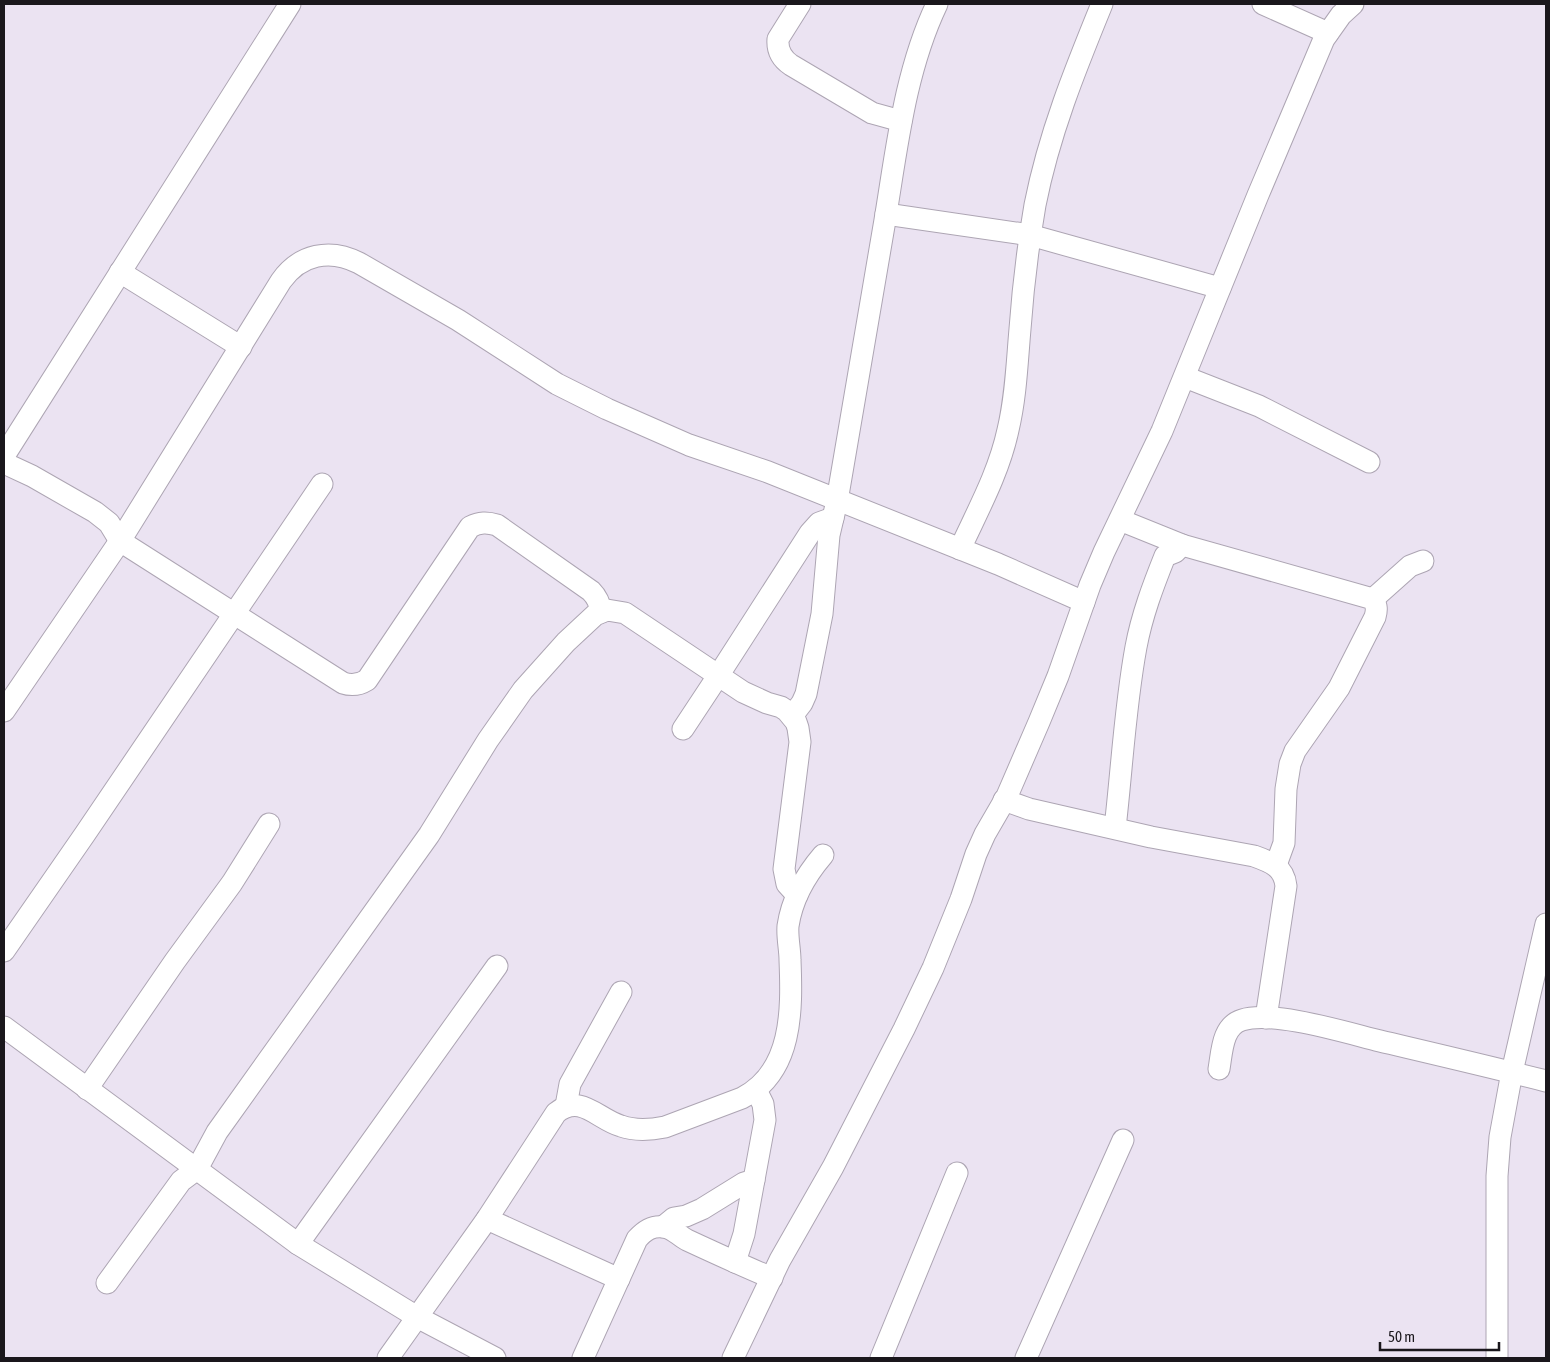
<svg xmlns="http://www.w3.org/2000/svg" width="1550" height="1362" font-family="'Asap Condensed',sans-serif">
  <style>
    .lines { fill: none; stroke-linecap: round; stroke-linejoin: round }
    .minor-casing { stroke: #ada5b3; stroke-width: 23 }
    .minor { stroke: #fff; stroke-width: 21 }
  </style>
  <rect width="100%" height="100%" fill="#ebe3f2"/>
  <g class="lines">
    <!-- minor casing -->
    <g class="minor-casing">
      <g id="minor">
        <path d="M800,4L778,39C777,51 782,59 791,65L872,113L901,121"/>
        <path d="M1263,4L1328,33"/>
        <path d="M886,214L1030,235L1220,288"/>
        <path d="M120,272L241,347"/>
        <path d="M1185,377L1259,406L1369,462"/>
        <path d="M4,456L290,4"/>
        <path d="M4,463L32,476L95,512L109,523L120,541L343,683C352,686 359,685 367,680L470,527C480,522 487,522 497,525L591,591C597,597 600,603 601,612"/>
        <path d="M1120,520L1182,545L1373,599C1377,606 1377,610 1375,617L1339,688L1295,751L1290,764L1286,789L1284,843L1276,865"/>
        <path d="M960,549C978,510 999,472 1008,430C1016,396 1017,363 1020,329C1023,287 1028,246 1035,205C1049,134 1075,70 1102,4"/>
        <path d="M1373,599L1410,566L1423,561"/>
        <path d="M4,711L120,541L281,281C300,254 330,248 359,263L458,320L557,384L607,409L689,445L768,472L998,564L1084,602"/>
        <path d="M792,716L802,703L806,694L822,614L829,535L837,501C853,407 869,314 885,220C897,147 905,71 937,4"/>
        <path d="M683,729L718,676L810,533L819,523L833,518"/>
        <path d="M1004,800L1029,809L1151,837L1254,856C1271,862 1284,867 1286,886L1266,1018"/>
        <path d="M1115,828C1122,768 1125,706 1136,647C1142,615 1153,586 1165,556L1175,552L1182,545"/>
        <path d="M4,951L85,834L322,484"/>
        <path d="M4,1027L298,1244L417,1317L495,1358"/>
        <path d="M1219,1069C1222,1052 1222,1026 1242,1020C1273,1010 1347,1033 1380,1041C1435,1054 1491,1067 1546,1081"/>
        <path d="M87,1089L175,961L232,883L269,824"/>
        <path d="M566,1106L570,1084L621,992"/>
        <path d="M487,1219L619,1279"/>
        <path d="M663,1227L674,1218L686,1216L702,1209L744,1183L754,1180"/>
        <path d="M298,1244L497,966"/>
        <path d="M735,1262L744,1234L765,1120L763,1104L756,1090"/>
        <path d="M107,1283L181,1181L197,1169L217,1132L429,835L488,740L523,690L566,642L595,615L607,610L625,613L743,692L767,703L781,707L787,711L796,722L798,728L800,742L784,869L787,884L797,895"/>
        <path d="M388,1358L487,1219L556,1113C581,1093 597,1119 621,1126C635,1131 650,1130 665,1127L742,1098C793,1072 792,1010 790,960C790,949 787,937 788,926C792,899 805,876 823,855"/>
        <path d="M583,1358L637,1239C644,1231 652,1225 664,1227C673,1228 679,1236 687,1240C715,1253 743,1266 772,1278"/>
        <path d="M733,1358L780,1260L833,1167L904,1029L933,968L961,899L976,854L985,834L1007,796L1039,722L1058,676L1090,585L1104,552L1162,431L1258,195L1324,39L1341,15L1353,4"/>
        <path d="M881,1358L957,1173"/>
        <path d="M1026,1358L1123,1140"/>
        <path d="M1497,1358V1176L1500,1137L1512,1072L1546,924"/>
      </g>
    </g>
    <!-- minor -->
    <use href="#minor" class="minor"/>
  </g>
  <!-- border -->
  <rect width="1550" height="1362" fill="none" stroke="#1a171c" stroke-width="10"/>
  <!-- scale -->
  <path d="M1380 1342v8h119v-8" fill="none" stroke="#1a171c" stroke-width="2.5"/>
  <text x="1388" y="1342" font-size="15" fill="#1a171c" stroke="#ebe3f2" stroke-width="4" paint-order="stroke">50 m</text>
</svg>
